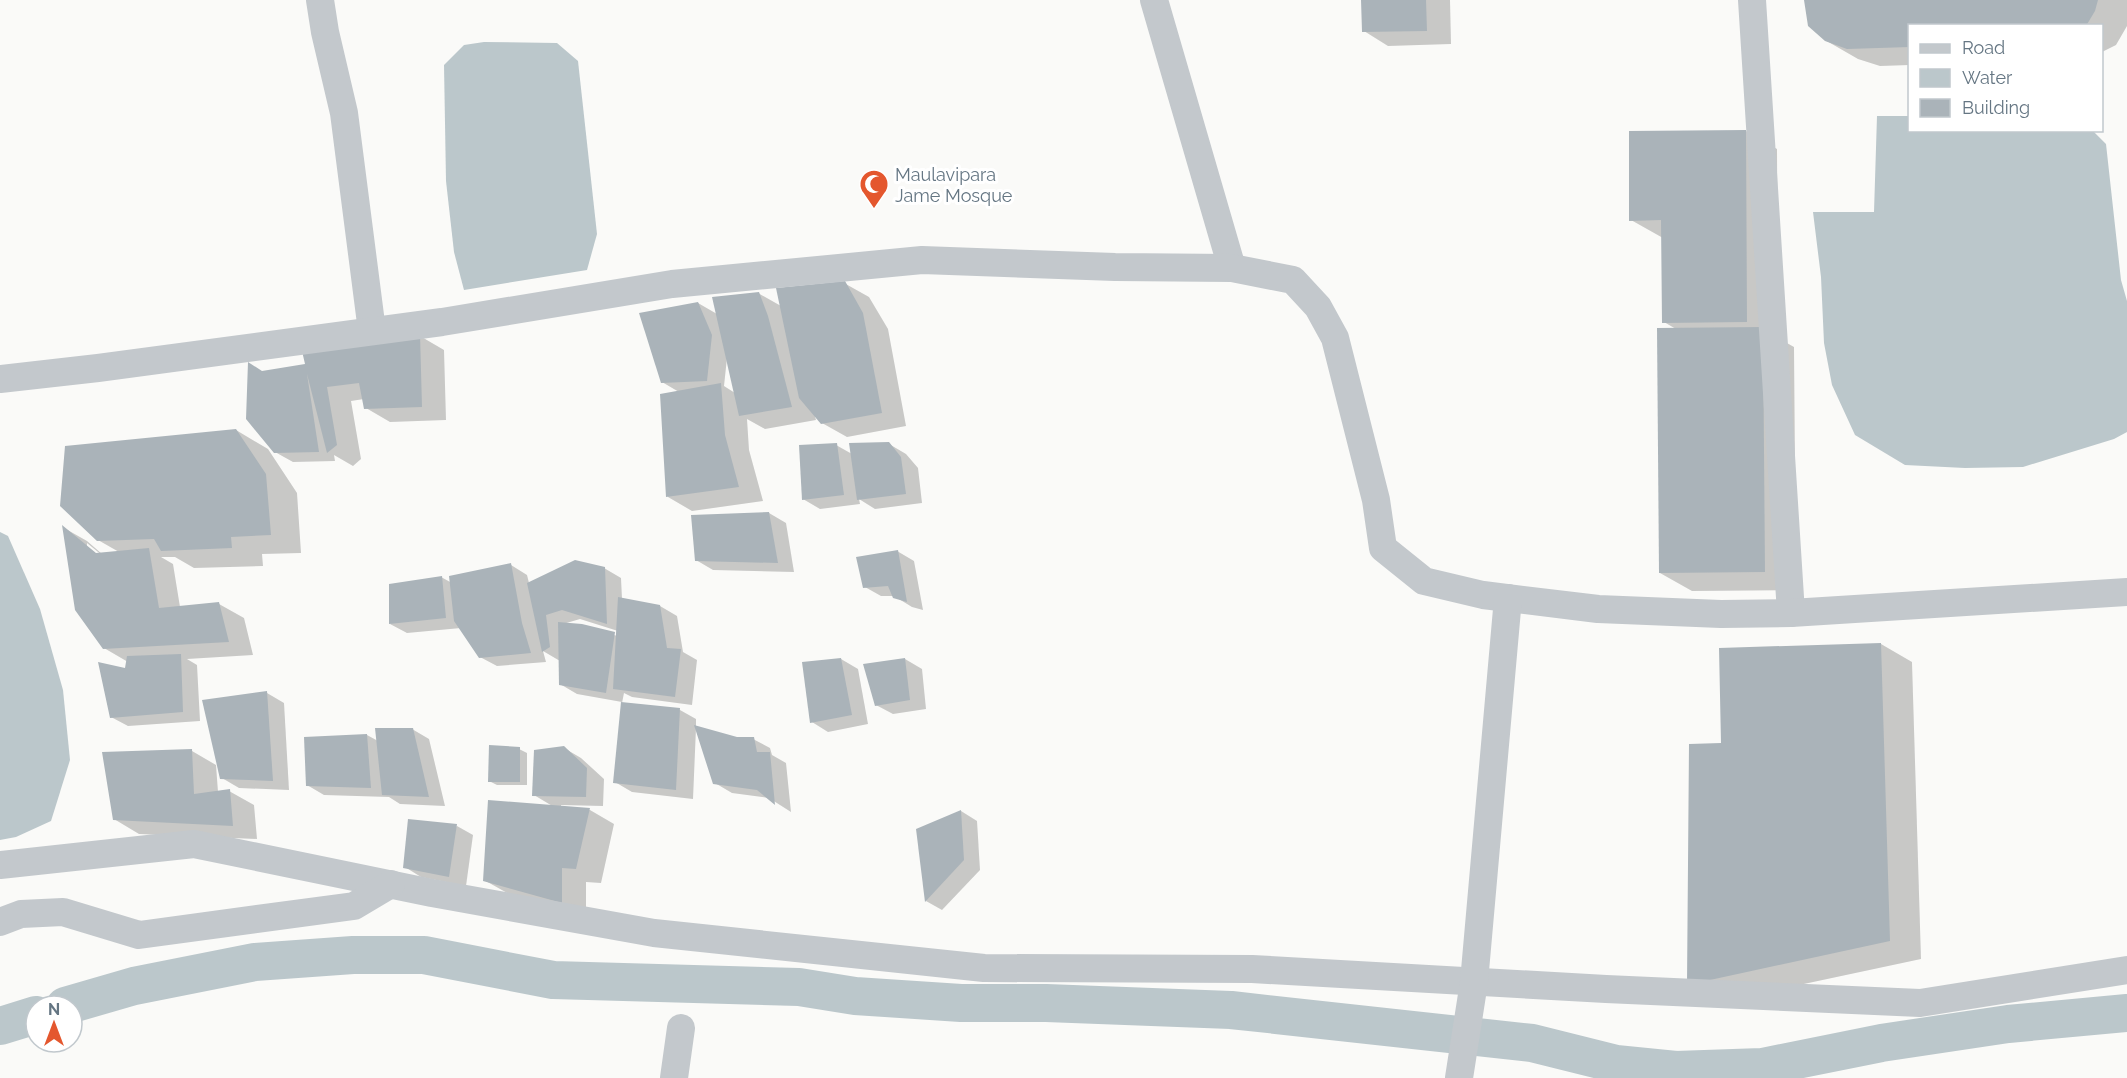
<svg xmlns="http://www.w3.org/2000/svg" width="2127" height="1078" font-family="Raleway,sans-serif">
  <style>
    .water { fill: #bbc7cb }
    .shadow { fill: #0003; fill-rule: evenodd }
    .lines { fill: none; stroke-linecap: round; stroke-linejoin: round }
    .canal { stroke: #bbc7cb; stroke-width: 38 }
    .building { fill: #aab3b9 }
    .street { stroke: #c3c8cc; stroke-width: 28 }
    .labels { text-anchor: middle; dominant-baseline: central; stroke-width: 6; stroke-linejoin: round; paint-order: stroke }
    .poi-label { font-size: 18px; fill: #657683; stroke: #fff; text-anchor: start }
  </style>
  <rect width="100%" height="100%" fill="#fafaf8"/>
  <!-- water -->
  <g class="water">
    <path d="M484,42L557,43L578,61L597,234L587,270L464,290L454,252L446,181L444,65L464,45Z"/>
    <path d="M1877,116H1909L1910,130L2093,131L2106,144L2121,280L2127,301V432L2114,439L2023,467L1965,468L1905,465L1855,435L1832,385L1824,343L1821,277L1813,212H1874Z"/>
    <path d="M0,532L8,536L40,609L63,690L70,760L51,821L16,837L0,840Z"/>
  </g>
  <!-- shadow -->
  <g class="shadow">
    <path d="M1363,0H1450L1451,44L1388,46L1364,31Z"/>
    <path d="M1805,0H2127V26L2116,45L2102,52V26H1910V65L1880,66L1858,59L1825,40Z"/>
    <path d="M1746,131L1777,149L1778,338L1794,347L1796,590L1692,591L1660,573L1676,329L1664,322L1663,238L1631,220Z"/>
    <path d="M844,283L869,297L888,329L906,426L847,437L822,423L814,413L816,420L765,429L747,419L749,450L763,501L692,511L668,497L679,392L662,382L698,303L717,314L758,293L781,306ZM727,358L735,393L724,386Z"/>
    <path d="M420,336L444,350L446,420L390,422L366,408L364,399L351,401L361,459L353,466L334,455L335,461L293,462L275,452L263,372L307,365Z"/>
    <path d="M236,430L268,449L297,493L301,553L262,554L263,566L194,568L175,557H161L173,564L180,607L219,604L244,618L253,655L187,659L197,665L200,721L128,726L111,717L127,670L128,662L104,648L64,528L87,541L102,554L119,552L98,540ZM87,543L103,556L101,558L87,547Z"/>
    <path d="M889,444L906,454L918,468L922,503L875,509L859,499L860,504L820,509L803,499L836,445L852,454Z"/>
    <path d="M769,513L786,523L794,572L713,570L696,560Z"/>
    <path d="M897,551L914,561L923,610L912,607L894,596H881L865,587Z"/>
    <path d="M511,565L527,575L529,583L604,568L621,578L622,599L660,606L677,616L683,652L697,660L692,705L632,697L624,693L622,703L680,710L696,719V727L737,739H753L770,748L772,755L786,763L791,812L769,798L732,793L715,783L696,728L693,799L632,792L615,782L622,702L577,694L560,684V661L543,651L546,662L497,666L480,657L461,628L407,633L390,624L441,577L452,583ZM580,619L618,631V636L563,624Z"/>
    <path d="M1881,644L1912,662L1921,959L1720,1002L1689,984L1723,745Z"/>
    <path d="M841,659L858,669L868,724L828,732L812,722Z"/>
    <path d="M905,659L922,669L926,709L893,714L876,705Z"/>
    <path d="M267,693L284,703L289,790L239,788L222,778Z"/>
    <path d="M412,729L429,739L445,806L400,804L389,797L324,795L307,785L367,735L378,741Z"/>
    <path d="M564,748L581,758L604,779L603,806L561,805V808L590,810L614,824L601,883L586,882V916L509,894L484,880L554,807L534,795Z"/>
    <path d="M519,749L527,753V785H497L489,781Z"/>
    <path d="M192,751L216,765L218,792L229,791L254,805L257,839L139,834L114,819Z"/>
    <path d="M961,811L977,821L980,870L942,910L926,901Z"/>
    <path d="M457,826L473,835L466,886L421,877L405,867Z"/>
  </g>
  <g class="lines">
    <!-- canal -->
    <g class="canal">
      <path d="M65,1006L134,986L255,962L353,955H424L553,980L799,987L855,996L961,1003H1046L1231,1010L1532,1043L1616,1064L1676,1070L1762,1067L1881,1043L2008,1024L2127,1013"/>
      <path d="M0,1026L36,1015"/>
    </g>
  </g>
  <!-- building -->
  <g class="building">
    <path d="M1361,0H1426L1427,31L1362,32Z"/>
    <path d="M1804,0H2098L2095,11L2086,26H1910V47L1847,49L1825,41L1808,26Z"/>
    <path d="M1746,130L1747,322L1662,323L1661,220L1629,221V131Z"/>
    <path d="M845,281L863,313L882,413L821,424L799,398L776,288Z"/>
    <path d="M759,292L768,316L792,407L739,416L712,297Z"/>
    <path d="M698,302L712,335L707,381L661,383L639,313Z"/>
    <path d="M1763,327L1765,572L1659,573L1657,328Z"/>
    <path d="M420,334L422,407L364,409L359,383L327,387L337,445L327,453L307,374L319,452L274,453L246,419L248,362L262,371L305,364L302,351Z"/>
    <path d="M721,383L725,435L739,487L666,497L660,394Z"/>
    <path d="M236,429L266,474L271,535L231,537L232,548L161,551L154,539L97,541L60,506L65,446Z"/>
    <path d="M889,442L901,457L906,494L857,500L849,443Z"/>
    <path d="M837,443L844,495L802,500L799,445Z"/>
    <path d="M769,512L778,563L695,561L691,515Z"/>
    <path d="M62,525L96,553L149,548L159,608L219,602L229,642L103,649L75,610Z"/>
    <path d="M898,550L907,602L893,598L888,586L863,588L856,557Z"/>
    <path d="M575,560L605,567L607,624L562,610L546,615L550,647L542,652L527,583Z"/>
    <path d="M511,563L522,623L531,653L479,658L454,621L449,576Z"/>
    <path d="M442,576L446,618L389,624V584Z"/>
    <path d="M618,597L660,605L667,648L681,649L675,697L613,689Z"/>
    <path d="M558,622L582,624L615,632L606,693L559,685Z"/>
    <path d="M1881,643L1890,941L1687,985L1689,744L1721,743L1719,648Z"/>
    <path d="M181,654L183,712L110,718L98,662L125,668L127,656Z"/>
    <path d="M841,658L852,715L810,723L802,662Z"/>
    <path d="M905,658L910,700L875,706L863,664Z"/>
    <path d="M267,691L273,781L220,779L202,700Z"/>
    <path d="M621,702L680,708L676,790L613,783Z"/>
    <path d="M694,725L737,737H754L757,752H770L775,805L757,790L713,784Z"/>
    <path d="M375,728H413L429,797L382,795Z"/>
    <path d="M367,734L371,788L306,786L304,737Z"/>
    <path d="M489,745L520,747V782H488Z"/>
    <path d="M564,746L587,768L586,797L532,796L534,750Z"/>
    <path d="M192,749L194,794L230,789L233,826L113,820L102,752Z"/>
    <path d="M488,800L590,808L576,869L562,868V903L483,881Z"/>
    <path d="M961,810L964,860L925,902L916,829Z"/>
    <path d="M408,819L457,824L449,877L403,868Z"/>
  </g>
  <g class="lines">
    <!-- street -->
    <g class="street">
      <path d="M320,0L325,32L344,113L372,331"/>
      <path d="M1154,0L1232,268"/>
      <path d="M1752,0L1791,613"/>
      <path d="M0,379L98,368L442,322L672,284L922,260L1115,267L1232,268L1293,280L1318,307L1335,338L1376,500L1383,548L1424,581L1483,595L1598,609L1721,614L1791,613L2127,592"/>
      <path d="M0,865L194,844L432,893L654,933L984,968L1252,969L1606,989L1920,1003L2127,970"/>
      <path d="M0,922L21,914L63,912L139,935L354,906L391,884"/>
      <path d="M674,1078L681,1028"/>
      <path d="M1459,1078L1474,982L1508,598"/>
    </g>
  </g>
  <!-- icons -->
  <defs>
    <g id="mosque-pin" transform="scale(1.5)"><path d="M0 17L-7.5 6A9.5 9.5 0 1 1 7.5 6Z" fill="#e4572e" stroke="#fff"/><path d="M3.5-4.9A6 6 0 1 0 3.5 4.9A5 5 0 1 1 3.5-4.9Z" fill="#fff"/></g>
  </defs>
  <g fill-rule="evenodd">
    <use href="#mosque-pin" x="874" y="184"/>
  </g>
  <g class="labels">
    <!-- poi labels -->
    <g class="poi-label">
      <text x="895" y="174">Maulavipara<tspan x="895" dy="21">Jame Mosque</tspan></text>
    </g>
  </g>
  <!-- legend -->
  <rect x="1908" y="24" width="195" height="108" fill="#ffffff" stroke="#c1c8cd" stroke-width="1.5"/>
  <rect x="1920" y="44" width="30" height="9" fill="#c3c8cc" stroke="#c1c8cd" stroke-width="1.5"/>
  <text x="1962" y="54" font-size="18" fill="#657683">Road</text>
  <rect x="1920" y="69" width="30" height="18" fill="#bbc7cb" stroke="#c1c8cd" stroke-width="1.5"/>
  <text x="1962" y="84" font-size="18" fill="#657683">Water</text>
  <rect x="1920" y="99" width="30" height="18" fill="#aab3b9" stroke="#c1c8cd" stroke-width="1.5"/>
  <text x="1962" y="114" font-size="18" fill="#657683">Building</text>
  <!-- north arrow -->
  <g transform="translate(54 1024)"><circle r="28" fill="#ffffff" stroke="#c1c8cd" stroke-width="1.5"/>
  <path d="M0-4.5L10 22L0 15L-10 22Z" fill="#e4572e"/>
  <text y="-9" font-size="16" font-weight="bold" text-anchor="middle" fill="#657683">N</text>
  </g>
</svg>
